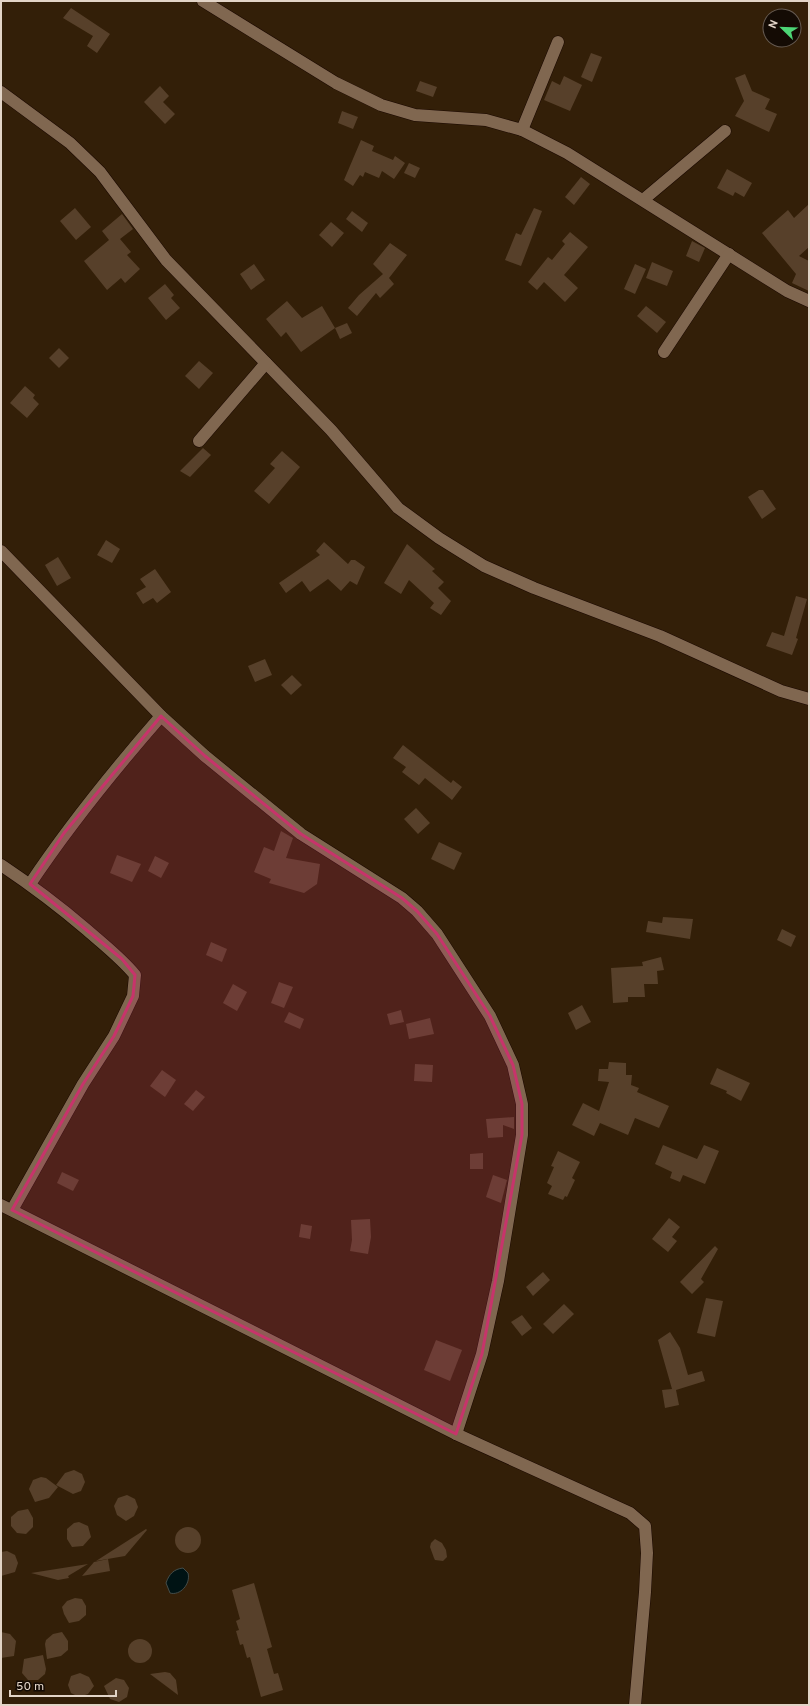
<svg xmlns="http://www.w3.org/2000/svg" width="810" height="1706" font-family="Overpass,sans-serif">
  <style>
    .water { fill: #001314; stroke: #444d4a }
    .building { fill: #57402a }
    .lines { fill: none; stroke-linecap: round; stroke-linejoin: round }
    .minor-casing { stroke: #1a0800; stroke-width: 13 }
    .minor { stroke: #806750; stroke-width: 12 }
    .marked { fill: #c7346b; fill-opacity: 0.2; stroke: #c7346b; stroke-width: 3; stroke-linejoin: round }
  </style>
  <rect width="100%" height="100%" fill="#331f08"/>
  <!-- water -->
  <path class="water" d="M183,1568L188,1573C191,1584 180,1596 170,1593L166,1583C169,1574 174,1569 183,1568Z"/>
  <!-- building -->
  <g class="building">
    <path d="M71,8L110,34L97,53L87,46L93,36L63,18Z"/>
    <path d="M591,53L602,57L592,82L581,77Z"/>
    <path d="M745,74L752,91L770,99L765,109L777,114L769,132L735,116L744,101L735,78Z"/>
    <path d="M564,76L582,85L570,111L544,100L552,81L560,85Z"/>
    <path d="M420,81L437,87L433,97L416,91Z"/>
    <path d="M160,86L169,96L163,102L175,114L165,124L144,102Z"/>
    <path d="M342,111L358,117L353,129L338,123Z"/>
    <path d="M361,140L374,146L372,151L393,160L395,156L405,163L394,179L382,171L379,178L365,172L363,177L360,175L353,186L344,180Z"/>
    <path d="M409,163L420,168L415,178L404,173Z"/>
    <path d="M727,169L752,183L744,197L735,192L733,196L717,188Z"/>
    <path d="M581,177L590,184L574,205L565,197Z"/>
    <path d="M809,204V247L799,256L809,261V291L792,283L796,274L762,233L788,210L794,218Z"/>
    <path d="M75,208L91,227L76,240L60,221Z"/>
    <path d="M534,208L542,211L521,266L505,260L516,233L521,235Z"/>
    <path d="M352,211L368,223L362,232L346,219Z"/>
    <path d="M122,214L133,229L120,239L131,252L127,255L140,269L125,283L121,278L107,290L84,261L109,240L102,231Z"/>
    <path d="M331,222L344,233L332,247L319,235Z"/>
    <path d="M570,232L588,247L564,275L578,288L565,302L544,282L537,290L528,282L548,257L552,260L565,244L562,241Z"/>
    <path d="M692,241L705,248L699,262L686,256Z"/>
    <path d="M390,243L407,255L389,278L394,284L380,298L376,293L357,316L348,308L359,295L383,274L373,264Z"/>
    <path d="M652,262L673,271L667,286L646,278Z"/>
    <path d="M254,264L265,280L251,290L240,274Z"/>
    <path d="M635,264L646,269L635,294L624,289Z"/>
    <path d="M165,284L174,295L171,298L180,308L166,320L148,298Z"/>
    <path d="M287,301L302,318L322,306L335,328L301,352L286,332L281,337L266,319Z"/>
    <path d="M646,306L666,322L657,333L637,316Z"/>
    <path d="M347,323L352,333L340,339L335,328Z"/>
    <path d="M59,348L69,358L59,368L49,358Z"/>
    <path d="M199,361L213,373L199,389L185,376Z"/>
    <path d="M25,386L35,395L33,398L39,404L27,418L10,403Z"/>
    <path d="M203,448L211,455L190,477L180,471Z"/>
    <path d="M282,451L300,467L269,504L254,491L275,468L270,464Z"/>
    <path d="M759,490H763L776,509L762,519L748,497Z"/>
    <path d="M106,540L120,549L112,563L97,555Z"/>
    <path d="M324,542L348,564L351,560H355L365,567L357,585L350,581L341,591L328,579L310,592L302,581L286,593L279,583L320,555L316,551Z"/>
    <path d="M407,544L435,569L432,571L444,582L438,588L451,601L441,615L430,608L434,603L409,580L401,594L384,583Z"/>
    <path d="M58,557L71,578L57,586L45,565Z"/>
    <path d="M155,569L171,592L157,603L153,598L143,604L136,593L146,587L140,579Z"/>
    <path d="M796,596L807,599L796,638L798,639L792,655L766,646L772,632L784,636Z"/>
    <path d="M265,659L272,675L255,682L248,666Z"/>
    <path d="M292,675L302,685L291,695L281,685Z"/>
    <path d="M403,745L451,783L453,780L462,787L452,800L425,778L419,785L402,772L406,767L393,758Z"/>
    <path d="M416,808L430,823L418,834L404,819Z"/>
    <path d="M281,831L293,838L286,858L320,864L317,884L304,893L269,883L271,879L254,872L264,847L274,851Z"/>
    <path d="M439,842L462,853L454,870L431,859Z"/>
    <path d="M117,855L141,864L132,882L110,873Z"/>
    <path d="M155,856L169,863L161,878L148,871Z"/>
    <path d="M663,917L693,919L690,939L646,932L648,921L662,923Z"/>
    <path d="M782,929L796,936L791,947L777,940Z"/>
    <path d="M211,942L227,949L222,962L206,955Z"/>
    <path d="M661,957L664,970L657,971L658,984H644L645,997H628V1002L613,1003L611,968L643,966L642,962Z"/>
    <path d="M279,982L293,987L284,1008L271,1003Z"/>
    <path d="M233,984L247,992L237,1011L223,1003Z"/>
    <path d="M582,1005L591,1022L576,1030L568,1013Z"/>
    <path d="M401,1010L404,1022L390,1025L387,1014Z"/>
    <path d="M289,1012L304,1019L300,1029L284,1022Z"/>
    <path d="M430,1018L434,1034L409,1039L406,1024Z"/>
    <path d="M609,1062L626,1063V1075H632L631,1085L639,1088L637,1092L669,1106L659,1128L635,1118L628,1135L600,1123L594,1136L572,1125L583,1103L599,1111L609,1082L598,1081L599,1069H608Z"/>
    <path d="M415,1064L433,1065L432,1082L414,1081Z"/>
    <path d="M717,1068L750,1083L741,1101L726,1093L727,1091L710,1084Z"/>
    <path d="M162,1070L176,1080L165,1097L150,1086Z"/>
    <path d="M196,1090L205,1097L193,1111L184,1104Z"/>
    <path d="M514,1117V1129L503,1125V1137L488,1138L486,1119Z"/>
    <path d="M663,1145L697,1159L704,1145L719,1151L705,1184L683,1175L680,1182L670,1178L672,1172L655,1164Z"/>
    <path d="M558,1151L580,1162L572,1178L575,1180L567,1197L565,1196L563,1200L548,1194L552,1186L547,1183L554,1167L551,1166Z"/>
    <path d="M483,1153V1169H470V1154Z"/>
    <path d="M62,1172L79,1180L73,1191L57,1183Z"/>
    <path d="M493,1175L507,1180L501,1203L486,1197Z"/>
    <path d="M669,1218L680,1227L672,1237L677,1241L668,1252L652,1239Z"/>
    <path d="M370,1219L371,1237L368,1254L350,1251L352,1240L351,1220Z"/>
    <path d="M301,1224L312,1226L310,1239L299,1237Z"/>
    <path d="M715,1246L718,1249L701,1279L704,1282L692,1294L680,1282Z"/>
    <path d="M543,1272L550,1280L533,1296L526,1287Z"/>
    <path d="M706,1298L723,1301L715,1337L697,1333Z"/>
    <path d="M564,1304L574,1314L553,1334L543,1324Z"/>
    <path d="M522,1315L532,1328L522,1336L511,1322Z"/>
    <path d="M670,1332L680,1348L688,1375L702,1371L705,1381L676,1390L679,1405L665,1408L662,1390L672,1389L658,1340Z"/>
    <path d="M436,1340L462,1350L450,1381L424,1370Z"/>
    <path d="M74,1470L82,1474L85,1482L81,1491L73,1494L56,1485L65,1473Z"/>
    <path d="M41,1477L46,1478L58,1487L49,1498L35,1502L29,1489L33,1480Z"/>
    <path d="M127,1495L135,1499L138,1507L134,1516L126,1521L117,1515L114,1506L118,1498Z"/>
    <path d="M28,1509L33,1518V1527L26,1534L17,1533L11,1526V1517L18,1511Z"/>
    <path d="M79,1522L88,1526L91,1537L83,1546L72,1547L67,1539V1529L74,1523Z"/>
    <circle cx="188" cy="1540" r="13"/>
    <path d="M146,1529L147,1530L125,1556L96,1561Z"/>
    <path d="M435,1539L442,1543L446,1550L447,1557L443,1561L435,1560L434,1558L430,1547L431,1543Z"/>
    <path d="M7,1551L15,1555L18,1563L15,1572L1,1576V1552Z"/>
    <path d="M108,1559L110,1571L82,1576L94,1562Z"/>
    <path d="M88,1564L68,1576L69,1578L58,1580L31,1573Z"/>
    <path d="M254,1583L272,1647L267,1649L274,1674L278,1673L283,1690L261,1697L250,1657L247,1658L243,1644L240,1645L236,1631L239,1630L236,1621L240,1619L232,1590Z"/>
    <path d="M75,1598L82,1599L86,1606V1615L79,1621L69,1623L64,1614L62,1607L67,1601Z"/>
    <path d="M1,1632L10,1634L16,1641L14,1656L1,1658Z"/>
    <path d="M62,1632L68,1641V1650L61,1656L47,1659L45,1644L46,1640L53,1634Z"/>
    <circle cx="140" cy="1651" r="12"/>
    <path d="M43,1655L46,1669L45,1674L38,1680H28L22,1673L24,1659Z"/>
    <path d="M165,1672L170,1673L176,1680L178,1695L150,1674Z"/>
    <path d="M80,1673L89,1677L94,1686L88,1694L79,1697L71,1693L68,1685L71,1676Z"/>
    <path d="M116,1678L124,1680L129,1688L127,1697L119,1702L110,1699L104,1686Z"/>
  </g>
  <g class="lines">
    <!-- minor casing -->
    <g class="minor-casing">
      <g id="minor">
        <path d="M203,1L336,83L381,105L415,115L486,120L522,130L567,153L787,291L809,301"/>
        <path d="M1,92L70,143L100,172L166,260L331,430L398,508L439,538L484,566L534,588L660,636L781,691L809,699"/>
        <path d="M522,130L558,42"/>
        <path d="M643,200L725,131"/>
        <path d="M664,352L729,254"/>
        <path d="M199,441L266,363"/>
        <path d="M1,551L161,716L205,756L301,834L402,898L417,911L437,934L490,1016L513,1065L522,1104V1135L498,1281L482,1354L456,1434"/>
        <path d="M1,865C31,885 60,907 87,930C104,945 121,958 135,975L133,996L114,1036L83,1084L12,1210"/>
        <path d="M30,884C70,824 114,770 161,716"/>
        <path d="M1,1205L456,1434L630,1513L645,1526L647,1553L645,1592L635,1705"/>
      </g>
    </g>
    <!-- minor -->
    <use href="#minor" class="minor"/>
  </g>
  <!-- marked area -->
  <path class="marked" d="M161,716L205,756L301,834L402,898L417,911L437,934L490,1016L513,1065L522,1104V1135L482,1354L456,1434L12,1210L83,1084L114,1036L133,996L135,975L122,959L30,884L64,833Z"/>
  <!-- border -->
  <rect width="810" height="1706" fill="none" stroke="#e2d4c7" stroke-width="4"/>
  <!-- north arrow -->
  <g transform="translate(782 28) rotate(293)"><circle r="19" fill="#140b04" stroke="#665b52"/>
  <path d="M0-3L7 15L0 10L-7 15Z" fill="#4dd676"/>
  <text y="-6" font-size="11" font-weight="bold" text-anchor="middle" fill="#e2d4c7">N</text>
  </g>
  <!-- scale -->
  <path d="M10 1690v6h106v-6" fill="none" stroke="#e2d4c7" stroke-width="2"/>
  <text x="16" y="1690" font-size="12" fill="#e2d4c7" stroke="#140b04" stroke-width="3" paint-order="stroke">50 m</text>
</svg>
